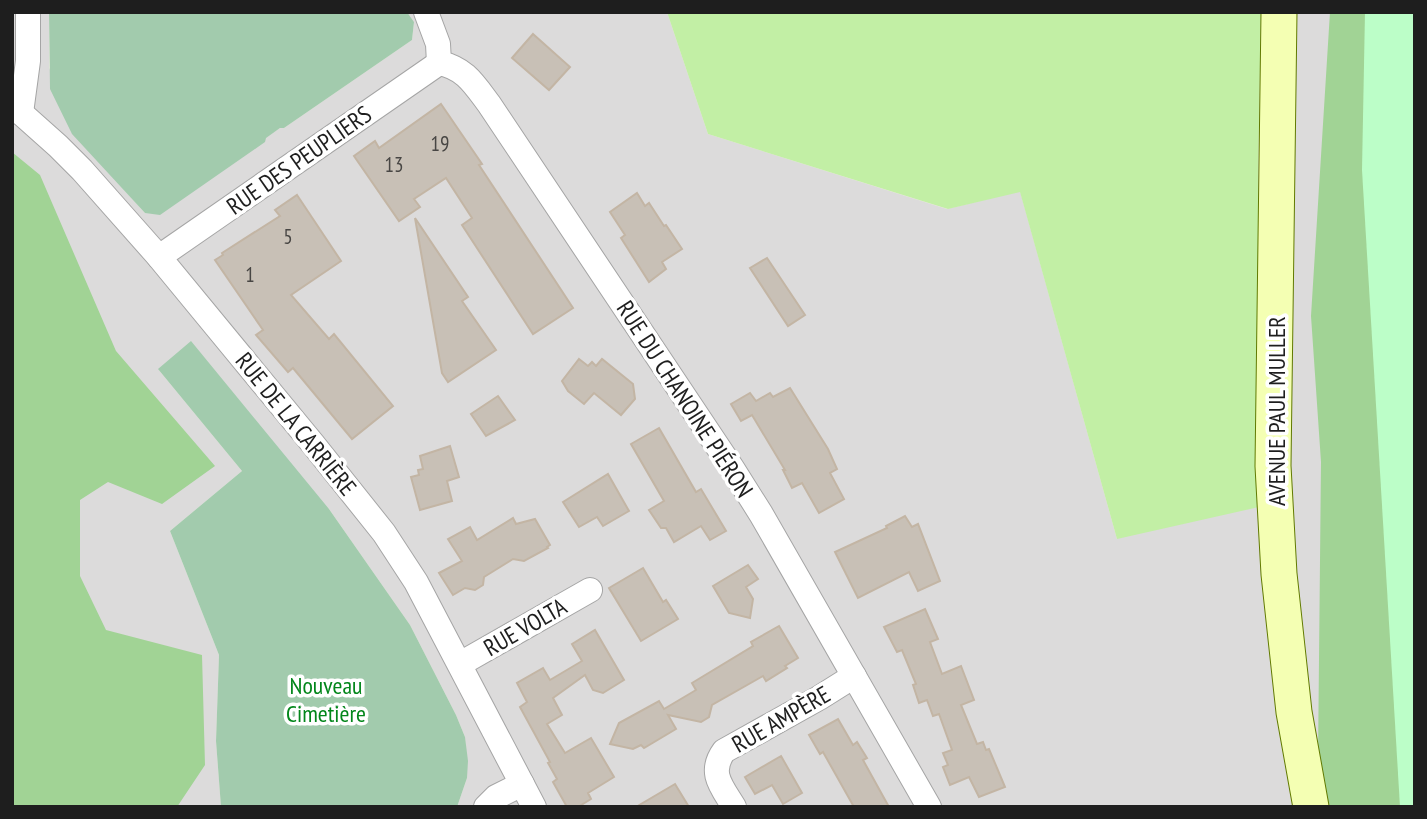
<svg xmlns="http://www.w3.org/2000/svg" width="1427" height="819" font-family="'PT Sans Narrow',sans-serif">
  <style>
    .residential { fill: #dcdbdb }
    .grass { fill: #c2efa5 }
    .forest { fill: #a1d395 }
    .cemetery { fill: #a2cbad }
    .park { fill: #bcfec8 }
    .building { fill: #c8c0b6; stroke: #c3b5a4; stroke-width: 2 }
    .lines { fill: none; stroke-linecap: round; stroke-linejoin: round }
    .street-casing { stroke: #a5a5a5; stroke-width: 26 }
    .secondary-casing { stroke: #617a00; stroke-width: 37 }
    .street { stroke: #fff; stroke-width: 24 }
    .secondary { stroke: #f4ffb3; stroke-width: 35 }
    .labels { text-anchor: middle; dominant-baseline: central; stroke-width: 7; stroke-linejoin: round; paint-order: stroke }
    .number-label { font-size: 21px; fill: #484644 }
    .street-label { font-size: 24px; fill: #1e1e1e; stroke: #fff }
    .park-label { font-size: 24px; fill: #02861a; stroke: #fff }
  </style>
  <rect width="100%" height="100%" fill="#f0ede3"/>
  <!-- residential -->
  <path class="residential" d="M12,12H49V68L111,175L145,213L280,128H284L412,40L414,22L407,12H667L708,134L947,209L1020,191L1117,539L1258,181L1261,12H1365L1400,807H457L467,778L465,737L456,715L410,625L329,509L158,369L242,471L170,531L219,655L216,741L221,807H12Z"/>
  <!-- grass -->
  <path class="grass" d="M667,12H1261L1258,181L1259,507L1117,539L1020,192L948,209L708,134Z"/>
  <!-- forest -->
  <g class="forest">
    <path d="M1330,12H1415V807H1325L1318,758L1321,462L1311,316Z"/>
    <path d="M12,152L40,175L116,351L215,466L162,504L108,482L80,500V576L106,630L202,655L205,765L177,807H12Z"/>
  </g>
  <!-- cemetery -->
  <g class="cemetery">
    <path d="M49,12H407L414,22L412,40L284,128H280L266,138L265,142L160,215L145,213L72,134L50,89Z"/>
    <path d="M191,341L329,509L410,625L456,715L465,737L468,761L467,778L457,807H221L216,741L219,655L170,531L242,471L158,369Z"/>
  </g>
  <!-- park -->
  <path class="park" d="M1365,12H1415V807H1400L1362,170Z"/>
  <!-- building -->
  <g class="building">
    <path d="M533,34L570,67L549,90L512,58Z"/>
    <path d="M441,104L482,164L479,165L573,308L533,334L462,225L472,218L446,178L414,199L420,207L399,221L354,156L375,141L379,148Z"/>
    <path d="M637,193L645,206L649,203L664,226L666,225L682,249L662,262L666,269L649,282L621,238L625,235L610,212Z"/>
    <path d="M297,195L341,261L291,295L329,339L334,334L393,406L352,439L293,368L288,372L256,335L263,330L215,260L223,255L222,253L280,216L275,210Z"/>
    <path d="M415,218L468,297L462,301L496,350L448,382L442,373Z"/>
    <path d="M767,258L805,315L788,326L750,268Z"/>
    <path d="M579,359L588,366L592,362L596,366L602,359L633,384L635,399L621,415L594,393L584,404L568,391L562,381Z"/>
    <path d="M790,388L828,449L837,469L830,473L844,499L819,513L802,483L792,488L783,470H785L752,415L741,421L731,404L750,393L756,401L770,393L773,397Z"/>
    <path d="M498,396L515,420L486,436L471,414Z"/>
    <path d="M659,428L696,492L701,489L726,531L710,540L701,526L674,542L666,528H661L649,510L664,501L631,444Z"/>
    <path d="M450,446L459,477L447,481L452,501L420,510L411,477L419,475L418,470L423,469L420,456Z"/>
    <path d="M608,474L629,511L603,526L597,517L579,527L563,502Z"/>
    <path d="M905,516L912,527L918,524L940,581L918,591L909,572L858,598L835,552L887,528L886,526Z"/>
    <path d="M513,518L516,524L535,519L550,545L547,547L548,548L524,561L513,559L484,577L483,585L475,590L465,588L453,595L439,573L462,561L448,539L470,527L477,540Z"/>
    <path d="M748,565L758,579L746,587L753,599L750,618L729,613L713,586Z"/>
    <path d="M643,568L663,602L666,600L678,619L641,641L609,588Z"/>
    <path d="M925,609L938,639L930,642L942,674L961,666L974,700L961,705L977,744L983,742L986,750L989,749L1005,787L979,797L969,777L950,785L943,767L948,765L943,753L952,750L939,714L933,716L927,700L919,703L913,685L916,684L902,650L897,652L884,627Z"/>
    <path d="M779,626L798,658L785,666L787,668L766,681L763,676L712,705L709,717L701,722L668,715L676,729L644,748L641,745L633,749L610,744L619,723L659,701L664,709L696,690L692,683L753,646L751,642Z"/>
    <path d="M595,630L624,680L603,693L593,690L585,675L553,698L562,715L547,724L565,753L591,738L614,777L588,793L591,799L578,807H567L553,782L557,779L548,763L550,762L520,707L527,702L517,683L543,668L550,680L582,661L572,644Z"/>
    <path d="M838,719L853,745L857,742L867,758L863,760L889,807H854L823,752L820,754L809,735Z"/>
    <path d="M781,756L802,793L783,804L772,785L755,794L745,777Z"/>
    <path d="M675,784L689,807H636Z"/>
  </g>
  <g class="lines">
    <!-- street casing -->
    <g class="street-casing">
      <g id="street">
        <path d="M426,12L438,44L439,63"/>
        <path d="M439,63C465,68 474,84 489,104L732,468L761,514L929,807"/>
        <path d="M12,108L21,113L58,146L82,170L159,257L313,444L384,533L416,582L534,807"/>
        <path d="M21,113L28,61V12"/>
        <path d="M159,257L439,63"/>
        <path d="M460,664L590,590"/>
        <path d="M486,807L496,797L522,784"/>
        <path d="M734,807C722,787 708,773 724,751L819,698L854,676"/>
      </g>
    </g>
    <!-- secondary casing -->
    <g class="secondary-casing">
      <path id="secondary" d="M1279,12L1273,466L1279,574L1294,712L1311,807"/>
    </g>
    <!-- street -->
    <use href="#street" class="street"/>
    <!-- secondary -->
    <use href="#secondary" class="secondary"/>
  </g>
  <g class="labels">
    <!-- number labels -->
    <g class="number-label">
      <text x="440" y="143">19</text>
      <text x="394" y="164">13</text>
      <text x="288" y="236">5</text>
      <text x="250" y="274">1</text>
    </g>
    <!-- street labels -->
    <g class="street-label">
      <text transform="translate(299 160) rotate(-35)">RUE DES PEUPLIERS</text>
      <text transform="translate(685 399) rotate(57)">RUE DU CHANOINE PIÉRON</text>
      <text transform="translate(1276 411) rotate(-90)">AVENUE PAUL MULLER</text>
      <text transform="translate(296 424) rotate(51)">RUE DE LA CARRIÈRE</text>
      <text transform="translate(525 627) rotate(-30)">RUE VOLTA</text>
      <text transform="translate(781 719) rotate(-30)">RUE AMPÈRE</text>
    </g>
    <!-- park labels -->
    <g class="park-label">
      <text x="326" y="685">Nouveau<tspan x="326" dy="28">Cimetière</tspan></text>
    </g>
  </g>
  <!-- border -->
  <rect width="1427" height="819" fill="none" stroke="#1e1e1e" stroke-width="28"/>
</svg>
